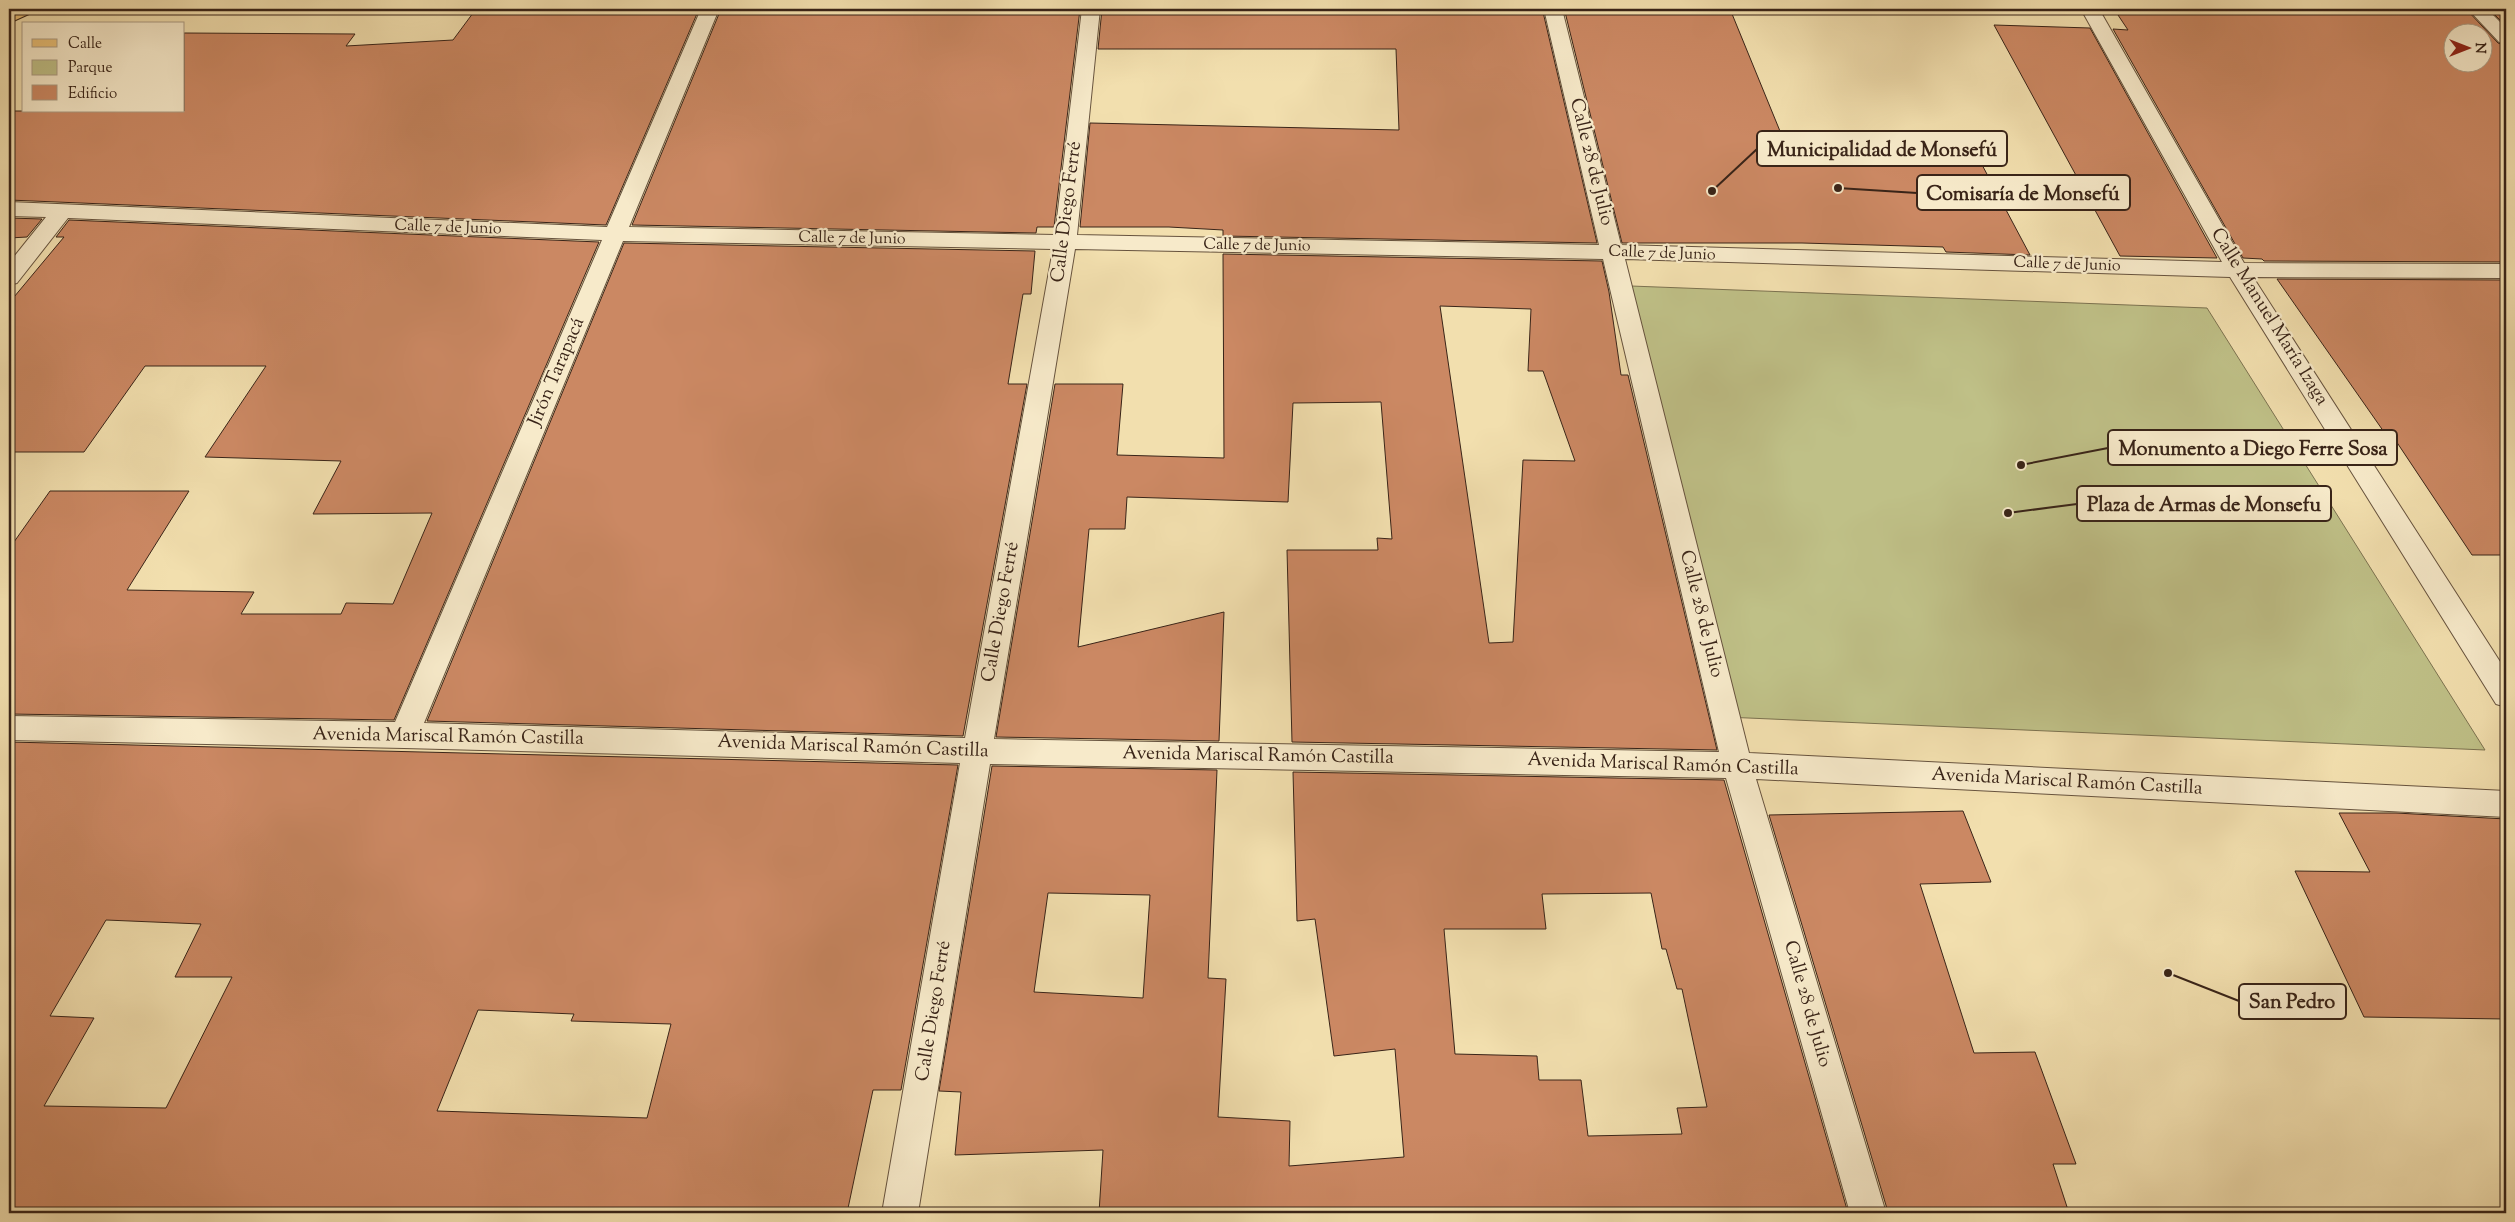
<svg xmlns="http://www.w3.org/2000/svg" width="2515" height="1222" font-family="'Sorts Mill Goudy',serif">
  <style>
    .green { fill: #bfc087; stroke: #7c7250 }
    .building { fill: #cb8863; stroke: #392418; fill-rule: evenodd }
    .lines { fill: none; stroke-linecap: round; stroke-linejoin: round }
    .minor-casing { stroke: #67533e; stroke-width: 2 }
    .major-casing { stroke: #392418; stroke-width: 2 }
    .minor { fill: #f7eaca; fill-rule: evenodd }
    .major { fill: #e9c077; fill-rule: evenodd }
    .labels { text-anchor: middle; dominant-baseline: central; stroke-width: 4.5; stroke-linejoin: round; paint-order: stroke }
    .far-street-label { font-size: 16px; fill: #392418; stroke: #f7eaca }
    .street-label { font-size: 19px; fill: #392418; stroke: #f7eaca }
    .leader { fill: none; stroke: #392418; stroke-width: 2 }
    .callout-dot { fill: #392418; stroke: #f7eaca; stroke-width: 2 }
    .callout { fill: #f7eaca; stroke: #392418; stroke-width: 2 }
    .callout-label { font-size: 20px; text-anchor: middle; font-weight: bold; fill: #392418 }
  </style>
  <rect width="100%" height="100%" fill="#f2dfae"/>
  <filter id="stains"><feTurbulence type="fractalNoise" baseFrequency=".004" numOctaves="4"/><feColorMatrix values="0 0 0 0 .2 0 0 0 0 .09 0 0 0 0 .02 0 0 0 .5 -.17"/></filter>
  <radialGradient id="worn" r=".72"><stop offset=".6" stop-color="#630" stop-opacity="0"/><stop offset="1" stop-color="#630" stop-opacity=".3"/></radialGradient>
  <!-- green -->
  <path class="green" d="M1631,286L2207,308L2485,750L1725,717Z"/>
  <!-- building -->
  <g class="building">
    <path d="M476,9H699L606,225L9,200V111H184V33L355,34L346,46L453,40Z"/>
    <path d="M721,9H1080L1054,227H1037L1036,233L632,225Z"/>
    <path d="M1102,9H1529L1530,12H1543L1597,243L1223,236V230L1169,227H1080L1090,123L1399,130L1396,49H1098Z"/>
    <path d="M1658,9H1730L1791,158L1902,160L1895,146H1972L2030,255L1946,252L1943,247L1802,243H1622L1565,12L1659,13Z"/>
    <path d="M2114,9H2466L2498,43L2506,46V262L2264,261L2262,259L2243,258L2113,29L2128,30ZM2452,32H2482V62H2452Z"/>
    <path d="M2489,9H2506V26Z"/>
    <path d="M1994,25L2090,28L2217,258L2120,256Z"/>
    <path d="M9,218L42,219L27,237L9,238Z"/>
    <path d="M69,220L599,242L394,720L9,714V549L50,491H189L127,590L254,592L241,614H341L346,603L393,604L432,513L313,514L341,461L205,457L266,366H145L84,452H9V303L64,237H56Z"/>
    <path d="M624,243L1035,251L1031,294H1023L1008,384H1027L963,736L427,721Z"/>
    <path d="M1223,254L1602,261L1609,292L1621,375H1628L1717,750L1292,742L1287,550H1378L1377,538L1392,539L1381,402L1293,403L1288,502L1127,497L1125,529H1089L1078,647L1224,612L1219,741L996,737L1055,384H1123L1117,455L1224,458ZM1440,306L1531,309L1528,371H1543L1575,461L1523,460L1513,642L1489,643Z"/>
    <path d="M2277,279L2506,280V555H2472L2390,432H2384Z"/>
    <path d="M9,742L958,765L901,1090H873L847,1213H9ZM106,920L201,924L175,977H232L166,1108L44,1106L94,1018L50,1016ZM478,1010L574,1014L571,1021L671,1024L647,1118L437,1111Z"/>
    <path d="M992,766L1217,770L1208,978L1226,979L1218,1117L1290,1121L1289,1166L1404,1157L1395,1049L1334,1056L1315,919L1297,921L1293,772L1724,780L1848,1213H1099L1103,1150L955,1155L961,1092L939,1091ZM1048,893L1150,895L1143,998L1034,992ZM1651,893L1662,949H1666L1677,989H1682L1707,1107L1677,1108L1682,1134L1588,1136L1581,1080H1539L1537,1056L1455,1054L1444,929H1546L1542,894Z"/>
    <path d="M1963,811L1991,882L1920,884L1974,1053L2035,1052L2076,1164H2053L2069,1213L1888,1212L1769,815Z"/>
    <path d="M2339,813H2396L2506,819V1019L2364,1017L2295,871L2370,872Z"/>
  </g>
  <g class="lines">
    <!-- minor casing -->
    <g class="minor-casing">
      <g id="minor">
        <path d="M701,9H719L629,227L1055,235L1082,9H1100L1077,235L1599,245L1544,9H1562L1621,245L2222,262L2081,9H2099L2244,263L2506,264V278L2253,277L2506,671V707L2496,704L2230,277L1625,259L1749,753L2506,791V817L1756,779L1886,1213H1850L1726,778L990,764L918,1213H882L960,763L404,748L9,740V716L395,722L602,240L68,218L17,283L9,285V263L46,217L9,216V202L607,227ZM623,241L1053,249L965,738L424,723ZM1075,249L1603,259L1719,752L994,739Z"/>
        <path d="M2468,9H2487L2506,28V44L2499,42Z"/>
      </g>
    </g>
    <!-- major casing -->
    <g class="major-casing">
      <path id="major" d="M11,9H34L31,13L9,23V10Z"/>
    </g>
    <!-- minor -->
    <use href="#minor" class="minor"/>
    <!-- major -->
    <use href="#major" class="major"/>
  </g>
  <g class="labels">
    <!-- far-street labels -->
    <g class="far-street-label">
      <text transform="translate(448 228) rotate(2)">Calle 7 de Junio</text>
      <text transform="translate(852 239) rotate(1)">Calle 7 de Junio</text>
      <text transform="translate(1257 246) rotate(1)">Calle 7 de Junio</text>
      <text transform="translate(1662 254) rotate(2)">Calle 7 de Junio</text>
      <text transform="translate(2067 265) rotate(2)">Calle 7 de Junio</text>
    </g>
    <!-- street labels -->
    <g class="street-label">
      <text transform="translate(1591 162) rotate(76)">Calle 28 de Julio</text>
      <text transform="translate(1067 212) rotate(-83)">Calle Diego Ferré</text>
      <text transform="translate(2269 317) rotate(58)">Calle Manuel María Izaga</text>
      <text transform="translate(557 372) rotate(-67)">Jirón Tarapacá</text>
      <text transform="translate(1001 612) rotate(-80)">Calle Diego Ferré</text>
      <text transform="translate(1701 614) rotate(76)">Calle 28 de Julio</text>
      <text transform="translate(448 737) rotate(1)">Avenida Mariscal Ramón Castilla</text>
      <text transform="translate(853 747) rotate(2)">Avenida Mariscal Ramón Castilla</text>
      <text transform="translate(1258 756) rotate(1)">Avenida Mariscal Ramón Castilla</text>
      <text transform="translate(1663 765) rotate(2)">Avenida Mariscal Ramón Castilla</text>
      <text transform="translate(2067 782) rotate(3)">Avenida Mariscal Ramón Castilla</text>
      <text transform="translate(1807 1004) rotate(74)">Calle 28 de Julio</text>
      <text transform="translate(934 1011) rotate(-81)">Calle Diego Ferré</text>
    </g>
  </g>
  <!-- callouts -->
  <path class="leader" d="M1712 191L1757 149M1838 188L1917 193M2021 465L2108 448M2008 513L2077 504M2168 973L2239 1001"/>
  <g class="callout-dot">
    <circle cx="1712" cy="191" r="5"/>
    <circle cx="1838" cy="188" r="5"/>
    <circle cx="2021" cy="465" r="5"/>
    <circle cx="2008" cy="513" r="5"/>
    <circle cx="2168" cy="973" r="5"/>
  </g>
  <g class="callout">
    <rect x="1757" y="131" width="250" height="35" rx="5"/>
    <rect x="1917" y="175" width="213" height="35" rx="5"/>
    <rect x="2108" y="430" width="289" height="35" rx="5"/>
    <rect x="2077" y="486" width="254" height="35" rx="5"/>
    <rect x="2239" y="984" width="107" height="35" rx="5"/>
  </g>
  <g class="callout-label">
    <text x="1882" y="156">Municipalidad de Monsefú</text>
    <text x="2023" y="200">Comisaría de Monsefú</text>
    <text x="2253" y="455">Monumento a Diego Ferre Sosa</text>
    <text x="2204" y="511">Plaza de Armas de Monsefu</text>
    <text x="2292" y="1008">San Pedro</text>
  </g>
  <!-- margin -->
  <rect width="2515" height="1222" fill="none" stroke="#f2dfae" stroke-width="30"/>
  <rect x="10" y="10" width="2495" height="1202" fill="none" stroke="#392418" stroke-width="2.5"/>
  <rect x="15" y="15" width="2485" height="1192" fill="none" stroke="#392418"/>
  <!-- legend -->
  <rect x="22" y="22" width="162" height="90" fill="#f7eaca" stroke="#ab9b83"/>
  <rect x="32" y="39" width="25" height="8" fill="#e9c077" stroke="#ab9b83"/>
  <text x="68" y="48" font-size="15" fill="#392418">Calle</text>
  <rect x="32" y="60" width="25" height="15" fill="#bfc087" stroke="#ab9b83"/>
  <text x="68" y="72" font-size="15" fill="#392418">Parque</text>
  <rect x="32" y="85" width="25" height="15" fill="#cb8863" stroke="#ab9b83"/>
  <text x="68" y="98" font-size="15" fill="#392418">Edificio</text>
  <!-- north arrow -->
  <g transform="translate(2468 48) rotate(90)"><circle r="24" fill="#f7eaca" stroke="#ab9b83"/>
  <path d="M0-4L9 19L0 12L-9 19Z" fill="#8f2418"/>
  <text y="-8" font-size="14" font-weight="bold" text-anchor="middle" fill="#392418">N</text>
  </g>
  <rect width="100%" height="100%" filter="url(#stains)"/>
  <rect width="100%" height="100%" fill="url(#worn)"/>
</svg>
